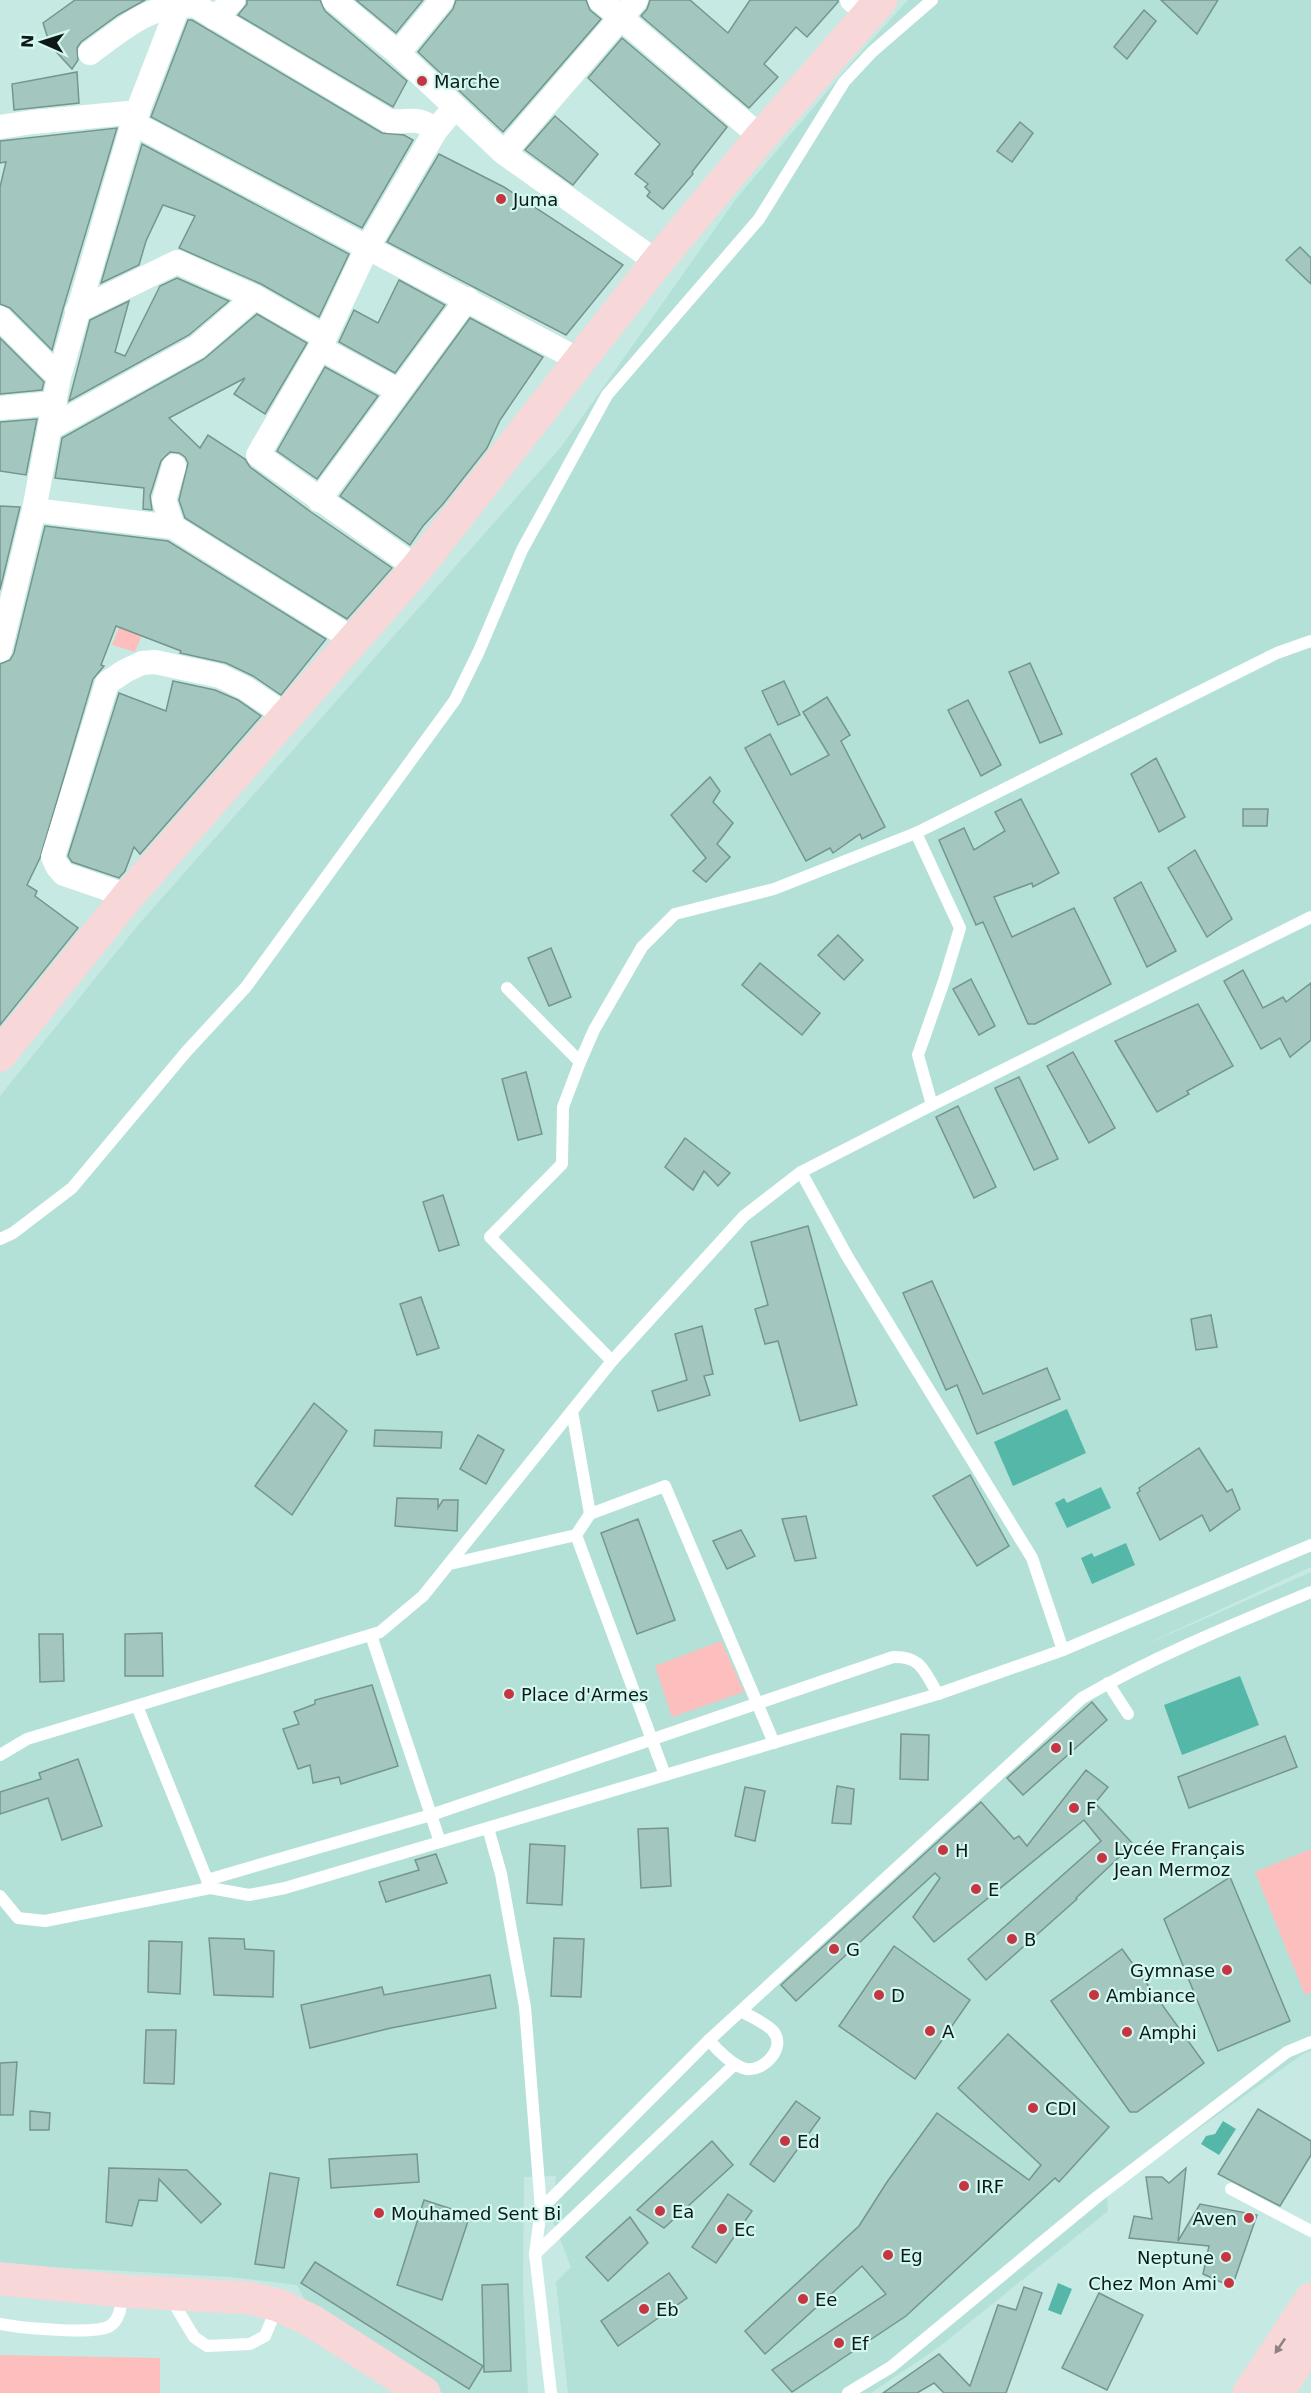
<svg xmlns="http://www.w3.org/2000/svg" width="1311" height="2393" font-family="'DejaVu Sans',sans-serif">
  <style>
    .built { fill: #b3e0d7 }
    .green { fill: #fdbfbd }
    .water { fill: #54b7a7 }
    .building { fill: #a3c6bf; stroke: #74968f; stroke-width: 1.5 }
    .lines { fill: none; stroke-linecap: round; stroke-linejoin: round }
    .lane { stroke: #fff; stroke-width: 12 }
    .street { stroke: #fff; stroke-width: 24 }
    .secondary { stroke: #f7d7d7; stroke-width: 33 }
    .oneway { fill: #8d8281 }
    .poi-dot { fill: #c63642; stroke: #d3f8f0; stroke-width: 2 }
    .labels { text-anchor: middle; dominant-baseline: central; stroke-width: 4.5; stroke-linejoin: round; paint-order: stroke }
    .poi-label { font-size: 18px; fill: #0c1917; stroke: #d3f8f0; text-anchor: start }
  </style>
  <rect width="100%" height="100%" fill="#c6eae3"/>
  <!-- built -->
  <path class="built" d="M908,0H1311V1567L1136,1649L1311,1572V2051L1303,2054L1107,2194L1108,2211L939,2347L871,2393H568L556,2282L571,2267L552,2219L556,2176L524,2177L523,2289L528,2393H443L308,2306L297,2285L230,2277L52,2267L0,2262V1096L139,924L561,447L736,199L853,61Z"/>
  <!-- green -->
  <g class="green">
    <path d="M135,587L157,598L135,652L112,645Z"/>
    <path d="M721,1641L744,1692L672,1717L655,1666Z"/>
    <path d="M1311,1849V1992L1305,1995L1255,1872Z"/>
    <path d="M0,2355L160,2358V2393H0Z"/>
  </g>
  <!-- water -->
  <g class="water">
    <path d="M1067,1409L1086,1453L1013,1486L994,1442Z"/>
    <path d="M1101,1487L1111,1508L1067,1528L1055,1503L1064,1498L1067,1503Z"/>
    <path d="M1126,1543L1135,1565L1092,1584L1081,1558L1092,1553L1094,1557Z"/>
    <path d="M1240,1676L1259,1725L1182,1755L1164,1705Z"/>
    <path d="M1223,2121L1236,2129L1219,2155L1201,2144L1206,2136L1215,2134Z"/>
    <path d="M1058,2283L1072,2289L1061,2315L1048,2310Z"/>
  </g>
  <!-- building -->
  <g class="building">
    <path d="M75,0H145L118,15L81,42L77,48L78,60L72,69L50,45L43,23Z"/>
    <path d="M247,0H320L325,11L407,81L393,107L238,15L247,4Z"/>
    <path d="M356,0H423L396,33Z"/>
    <path d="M456,0H586L590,10L601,19L503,132L418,52L453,9Z"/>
    <path d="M650,0H690L728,33L750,0H838V2L807,37L796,27L764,64L778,77L749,108L641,16L647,9Z"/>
    <path d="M1161,0H1218L1197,34Z"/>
    <path d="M1144,10L1156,21L1127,59L1114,47Z"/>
    <path d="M188,20H192L382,133L404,135L413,140L362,228L151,117Z"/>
    <path d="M622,38L727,127L692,172L693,174L663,209L647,196L650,192L645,187L648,184L635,174L660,144L588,78Z"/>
    <path d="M77,72L79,103L14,110L12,84Z"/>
    <path d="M555,116L598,154L573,185L525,150Z"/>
    <path d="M1020,122L1033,133L1012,162L997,151Z"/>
    <path d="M117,128L63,309L52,350L10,308L0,304V187L6,162L0,163V141Z"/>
    <path d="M142,144L349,254L319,317L261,284L179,248L195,216L163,205L146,241L139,265L101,283Z"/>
    <path d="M439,154L504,187L623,265L566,335L387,242Z"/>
    <path d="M1300,247L1311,258V284L1286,260Z"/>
    <path d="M177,278L229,301L189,335L69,401L90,320L129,301L115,352L125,356L160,286Z"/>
    <path d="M399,280L445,305L395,373L339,342L354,310L378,323Z"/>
    <path d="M257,314L307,343L265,414L234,394L245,378L169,418L200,448L208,435L245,459L250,467L311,512L392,568L347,619L185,518L179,500L188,463L185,457L179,453L170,452L161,461L150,496L152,510L143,509L144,488L55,478L62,438L204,359Z"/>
    <path d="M470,318L543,357L500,420L487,448L443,504L423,526L410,545L340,496Z"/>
    <path d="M0,338L44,382L42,390L0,394Z"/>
    <path d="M325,367L378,396L317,479L277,451Z"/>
    <path d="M37,419L26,475L0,471V422Z"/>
    <path d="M0,506L20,507L0,590Z"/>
    <path d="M45,526L168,541L326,639L281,695L253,676L226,663L180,653L181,651L116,626L101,665L104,666L93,679L40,858L27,885L37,891L35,896L78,928L0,1025V664L10,660L14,653Z"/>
    <path d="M1030,663L1062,734L1040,743L1009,672Z"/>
    <path d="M173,681L215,690L238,700L261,716L140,854L134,847L125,871L119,878L72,862L68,856L119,693L166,711Z"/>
    <path d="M784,681L800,715L778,725L762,691Z"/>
    <path d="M827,697L850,735L841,741L885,827L862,839L860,834L833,853L830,848L806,861L745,748L770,734L791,775L829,755L803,712Z"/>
    <path d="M968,700L1001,765L981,776L948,710Z"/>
    <path d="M1156,758L1185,817L1159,832L1131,774Z"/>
    <path d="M710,777L720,791L713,802L733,823L717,844L730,857L706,882L693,871L706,858L671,815Z"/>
    <path d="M1021,799L1059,873L1033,887L1032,883L994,897L1012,937L1074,908L1111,984L1035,1024H1028L983,922L976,925L939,840L964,828L974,850L1005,831L995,812Z"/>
    <path d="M1243,809H1268L1267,826H1243Z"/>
    <path d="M1195,850L1232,919L1207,937L1168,868Z"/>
    <path d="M1141,882L1176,951L1147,967L1114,898Z"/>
    <path d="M838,935L863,960L844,980L818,955Z"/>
    <path d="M551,948L571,997L549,1006L528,958Z"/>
    <path d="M760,963L820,1013L802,1035L742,985Z"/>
    <path d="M1243,970L1263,1008L1283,997L1286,1002L1311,983V1040L1290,1057L1280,1038L1261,1049L1224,981Z"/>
    <path d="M971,979L995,1026L979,1035L953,989Z"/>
    <path d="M1198,1004L1233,1066L1187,1091L1189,1094L1157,1112L1115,1041Z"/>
    <path d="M1073,1052L1115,1128L1089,1143L1047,1066Z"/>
    <path d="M526,1072L542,1134L518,1140L502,1079Z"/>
    <path d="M1019,1077L1058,1159L1034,1170L995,1088Z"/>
    <path d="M958,1106L996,1187L974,1198L936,1117Z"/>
    <path d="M685,1138L730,1173L718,1186L704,1171L693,1190L665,1167Z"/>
    <path d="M443,1195L459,1245L439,1251L423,1202Z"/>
    <path d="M808,1226L857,1405L800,1421L778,1341L765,1344L755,1309L768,1305L751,1242Z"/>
    <path d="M932,1281L983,1394L1047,1368L1060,1399L977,1434L957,1385L946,1390L903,1293Z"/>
    <path d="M421,1297L439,1348L417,1355L400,1304Z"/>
    <path d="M1211,1315L1217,1347L1196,1350L1191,1319Z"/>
    <path d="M702,1326L713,1374L704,1376L710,1395L658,1411L652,1391L687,1380L675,1334Z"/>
    <path d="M314,1403L347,1431L292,1515L255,1486Z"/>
    <path d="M375,1430L442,1432L441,1448L374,1446Z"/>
    <path d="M478,1435L504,1450L486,1484L460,1469Z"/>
    <path d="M1199,1448L1227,1492L1232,1489L1240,1509L1210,1531L1202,1515L1160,1540L1137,1493L1140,1491L1139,1488Z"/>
    <path d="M970,1475L1009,1546L977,1566L933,1496Z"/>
    <path d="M397,1498L438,1499V1508L443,1500H458L457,1531L395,1526Z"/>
    <path d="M806,1516L816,1558L795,1561L782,1519Z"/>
    <path d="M638,1519L675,1620L637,1634L601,1533Z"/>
    <path d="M741,1530L755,1556L727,1569L713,1541Z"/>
    <path d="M162,1633L163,1676H125V1634Z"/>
    <path d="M39,1634H63L64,1681L40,1682Z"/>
    <path d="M372,1685L398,1766L341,1784L339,1777L313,1783L310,1765L298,1769L283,1729L299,1724L294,1712L315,1704V1700Z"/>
    <path d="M1092,1702L1107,1720L1023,1795L1007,1778Z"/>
    <path d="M901,1734L929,1735L928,1780L900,1779Z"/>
    <path d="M1285,1736L1297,1767L1189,1808L1178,1777Z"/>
    <path d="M78,1759L102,1826L62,1840L48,1798L0,1814V1792L41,1779L39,1773Z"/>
    <path d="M1086,1770L1108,1787L1095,1803L1133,1844L1076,1898L1077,1899L986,1980L968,1959L1101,1841L1084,1820L934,1942L913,1917L940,1878L935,1873L796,2001L781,1985L981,1802L1014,1839L1019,1836L1027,1846Z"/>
    <path d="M837,1786L854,1789L851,1824L832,1823Z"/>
    <path d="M745,1787L765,1791L755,1841L735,1836Z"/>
    <path d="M668,1828L671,1886L641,1888L638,1829Z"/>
    <path d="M530,1844L565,1846L562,1905L527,1903Z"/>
    <path d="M436,1854L447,1883L386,1902L379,1882L419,1870L415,1860Z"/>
    <path d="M1230,1877L1290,2021L1218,2051L1164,1919Z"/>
    <path d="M209,1938L244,1939L245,1949L274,1951L273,1997L214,1995Z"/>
    <path d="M554,1938L584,1939L581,1997L551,1996Z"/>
    <path d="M149,1941L182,1942L180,1994L148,1992Z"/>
    <path d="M894,1946L970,2000L915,2079L839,2026Z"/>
    <path d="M1122,1949L1204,2063L1137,2112H1130L1051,2001Z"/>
    <path d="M490,1975L496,2008L391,2028L310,2048L301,2005L382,1987L384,1995Z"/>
    <path d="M146,2030H176L174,2084L144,2083Z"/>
    <path d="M1008,2034L1109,2127L1059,2182L1055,2178L906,2316L792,2392L772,2370L886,2294L862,2266L765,2354L745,2331L859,2226L887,2182L937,2113L1029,2180L1041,2165L958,2088Z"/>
    <path d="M17,2062L13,2115H0V2063Z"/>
    <path d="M796,2101L820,2118L774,2182L750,2164Z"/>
    <path d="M1258,2109L1311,2141V2155L1280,2206L1218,2174Z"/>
    <path d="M30,2111L50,2113L49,2130H30Z"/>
    <path d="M712,2141L733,2165L664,2228L637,2210Z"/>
    <path d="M417,2154L419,2182L331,2188L329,2159Z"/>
    <path d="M109,2168L187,2170L221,2204L201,2223L159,2179L157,2201L139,2200L132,2226L106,2222Z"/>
    <path d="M1186,2168L1178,2241L1200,2204L1257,2215L1232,2287L1203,2274L1209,2246L1129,2238L1134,2216L1152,2219L1146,2177H1162L1169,2183Z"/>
    <path d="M270,2173L299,2178L284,2268L255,2264Z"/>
    <path d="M728,2194L752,2211L716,2263L692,2247Z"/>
    <path d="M424,2200L470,2215L442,2300L397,2285Z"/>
    <path d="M630,2217L648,2243L608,2281L586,2257Z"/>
    <path d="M315,2262L483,2366L469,2389L301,2283Z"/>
    <path d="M669,2273L687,2298L618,2346L601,2321Z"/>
    <path d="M508,2284L511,2371L484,2372L482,2285Z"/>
    <path d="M1024,2287L1042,2293L1006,2393H944L934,2383L917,2393H883L939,2354L970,2386L998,2305L1016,2310Z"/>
    <path d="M1099,2293L1143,2315L1107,2390L1062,2368Z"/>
  </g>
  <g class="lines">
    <!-- lane -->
    <g class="lane">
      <path d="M916,833L960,928L944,981L918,1055L932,1105"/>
      <path d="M507,988L580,1062"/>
      <path d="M801,1172L847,1256L1032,1558L1063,1650"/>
      <path d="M0,1239L13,1233L72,1188L186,1052L246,987L455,700L479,651L522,550L607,395L759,219L844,82L872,52L932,0"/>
      <path d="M612,1361L490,1237L562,1164L563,1107L580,1062L594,1030L642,947L675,914L774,889L916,833L1277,653L1311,641"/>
      <path d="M572,1411L590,1514"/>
      <path d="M576,1535L665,1775"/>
      <path d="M450,1564L576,1535L590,1514L665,1486L774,1743"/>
      <path d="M371,1635L440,1842"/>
      <path d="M1108,1683L1128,1714"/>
      <path d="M137,1706L210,1887"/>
      <path d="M0,1755L27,1739L380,1632L423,1596L612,1361L744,1216L801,1172L932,1105L1311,917"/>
      <path d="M488,1828L501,1874L525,2007L541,2209L535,2254L551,2393"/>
      <path d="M207,1880L431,1815L893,1657C922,1656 924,1672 938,1694"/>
      <path d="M0,1896L18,1918L45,1921L210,1888L249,1895L285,1888L938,1694L1063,1650L1311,1545"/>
      <path d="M709,2040C717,2050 733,2066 746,2069C764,2072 787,2047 773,2031C766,2023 751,2017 741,2011"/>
      <path d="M1231,2189L1311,2231"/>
      <path d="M541,2209L709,2040L1082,1698C1155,1656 1234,1624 1311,1592"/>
      <path d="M535,2254L735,2064"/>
      <path d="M170,2297L194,2337L207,2346L250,2344L265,2336L278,2305"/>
      <path d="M0,2324C20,2328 95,2335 110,2326C121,2319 121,2303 123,2292"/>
      <path d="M848,2393L891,2367L1097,2197L1287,2052L1311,2042"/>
    </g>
    <!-- street -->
    <g class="street">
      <path d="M334,0L398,53L504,153L657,262"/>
      <path d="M600,0L761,137"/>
      <path d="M852,0L869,14"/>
      <path d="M215,18L233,0"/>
      <path d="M90,53C121,30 155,0 196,6L389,121C412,123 415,115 436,130"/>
      <path d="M398,53L442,0"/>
      <path d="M133,123L581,361"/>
      <path d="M0,127L33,122L138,112"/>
      <path d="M504,153L636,0"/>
      <path d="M77,311L177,262L255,297L325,337"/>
      <path d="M0,318L59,377"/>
      <path d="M320,348L399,391"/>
      <path d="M0,408L55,403"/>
      <path d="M50,428L197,347L255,297"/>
      <path d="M319,500L467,299"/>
      <path d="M34,510L173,527L354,640"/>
      <path d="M173,527L164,500L174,466"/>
      <path d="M417,568L258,455L320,348L367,248L436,130L455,107"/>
      <path d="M0,650L34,510L59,377L133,123L179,4"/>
      <path d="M128,896L64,874L57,866L53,857L107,683L125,671L142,663L155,662L220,676L245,688L287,716"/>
    </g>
    <!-- secondary -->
    <g class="secondary">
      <path d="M0,1055L128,896L417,568L657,262L761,137L881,0"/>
      <path d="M0,2279L123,2291L249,2298L278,2305L312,2321L424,2393"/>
      <path d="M1249,2393L1311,2299"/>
      <path d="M1278,2393L1311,2339"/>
    </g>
  </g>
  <!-- one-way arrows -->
  <defs><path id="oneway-solid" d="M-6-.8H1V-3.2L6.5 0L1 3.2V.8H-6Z" transform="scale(1.5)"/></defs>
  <use class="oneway" href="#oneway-solid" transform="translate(1280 2346) rotate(124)"/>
  <!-- markers -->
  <g class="poi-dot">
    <circle cx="422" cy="81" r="6"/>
    <circle cx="501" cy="199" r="6"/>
    <circle cx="509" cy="1694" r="6"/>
    <circle cx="1056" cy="1748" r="6"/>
    <circle cx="1074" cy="1808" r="6"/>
    <circle cx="943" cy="1850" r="6"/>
    <circle cx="1102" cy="1858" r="6"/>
    <circle cx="976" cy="1889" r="6"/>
    <circle cx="1012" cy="1939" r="6"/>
    <circle cx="834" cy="1949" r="6"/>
    <circle cx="1227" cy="1970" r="6"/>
    <circle cx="879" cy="1995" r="6"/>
    <circle cx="1094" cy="1995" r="6"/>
    <circle cx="930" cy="2031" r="6"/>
    <circle cx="1127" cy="2032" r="6"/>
    <circle cx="1033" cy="2108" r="6"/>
    <circle cx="785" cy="2141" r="6"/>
    <circle cx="964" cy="2186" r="6"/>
    <circle cx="660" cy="2211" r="6"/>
    <circle cx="379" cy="2213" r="6"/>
    <circle cx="1249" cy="2218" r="6"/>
    <circle cx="722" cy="2229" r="6"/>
    <circle cx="888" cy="2255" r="6"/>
    <circle cx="1226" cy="2257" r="6"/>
    <circle cx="1229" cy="2283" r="6"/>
    <circle cx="803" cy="2299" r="6"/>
    <circle cx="644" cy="2309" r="6"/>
    <circle cx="839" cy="2343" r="6"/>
  </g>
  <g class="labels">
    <!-- poi labels -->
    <g class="poi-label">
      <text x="434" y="81">Marche</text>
      <text x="513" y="199">Juma</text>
      <text x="521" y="1694">Place d'Armes</text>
      <text x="1068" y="1748">I</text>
      <text x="1086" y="1808">F</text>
      <text x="1114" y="1848">Lycée Français<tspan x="1114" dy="21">Jean Mermoz</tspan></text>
      <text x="955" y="1850">H</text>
      <text x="988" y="1889">E</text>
      <text x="1024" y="1939">B</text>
      <text x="846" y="1949">G</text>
      <text x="1215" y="1970" text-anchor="end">Gymnase</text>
      <text x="891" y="1995">D</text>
      <text x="1106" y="1995">Ambiance</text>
      <text x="942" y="2031">A</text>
      <text x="1139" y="2032">Amphi</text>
      <text x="1045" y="2108">CDI</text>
      <text x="797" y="2141">Ed</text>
      <text x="976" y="2186">IRF</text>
      <text x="672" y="2211">Ea</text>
      <text x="391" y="2213">Mouhamed Sent Bi</text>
      <text x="1237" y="2218" text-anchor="end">Aven</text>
      <text x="734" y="2229">Ec</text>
      <text x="900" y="2255">Eg</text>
      <text x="1214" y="2257" text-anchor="end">Neptune</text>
      <text x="1217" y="2283" text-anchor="end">Chez Mon Ami</text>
      <text x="815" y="2299">Ee</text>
      <text x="656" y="2309">Eb</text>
      <text x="851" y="2343">Ef</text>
    </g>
  </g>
  <!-- north arrow -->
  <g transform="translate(42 42) rotate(273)" stroke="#d3f8f0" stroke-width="4.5" paint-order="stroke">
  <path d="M0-4.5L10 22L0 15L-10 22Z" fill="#0c1917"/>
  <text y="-9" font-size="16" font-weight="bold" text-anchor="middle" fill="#0c1917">N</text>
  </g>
</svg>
